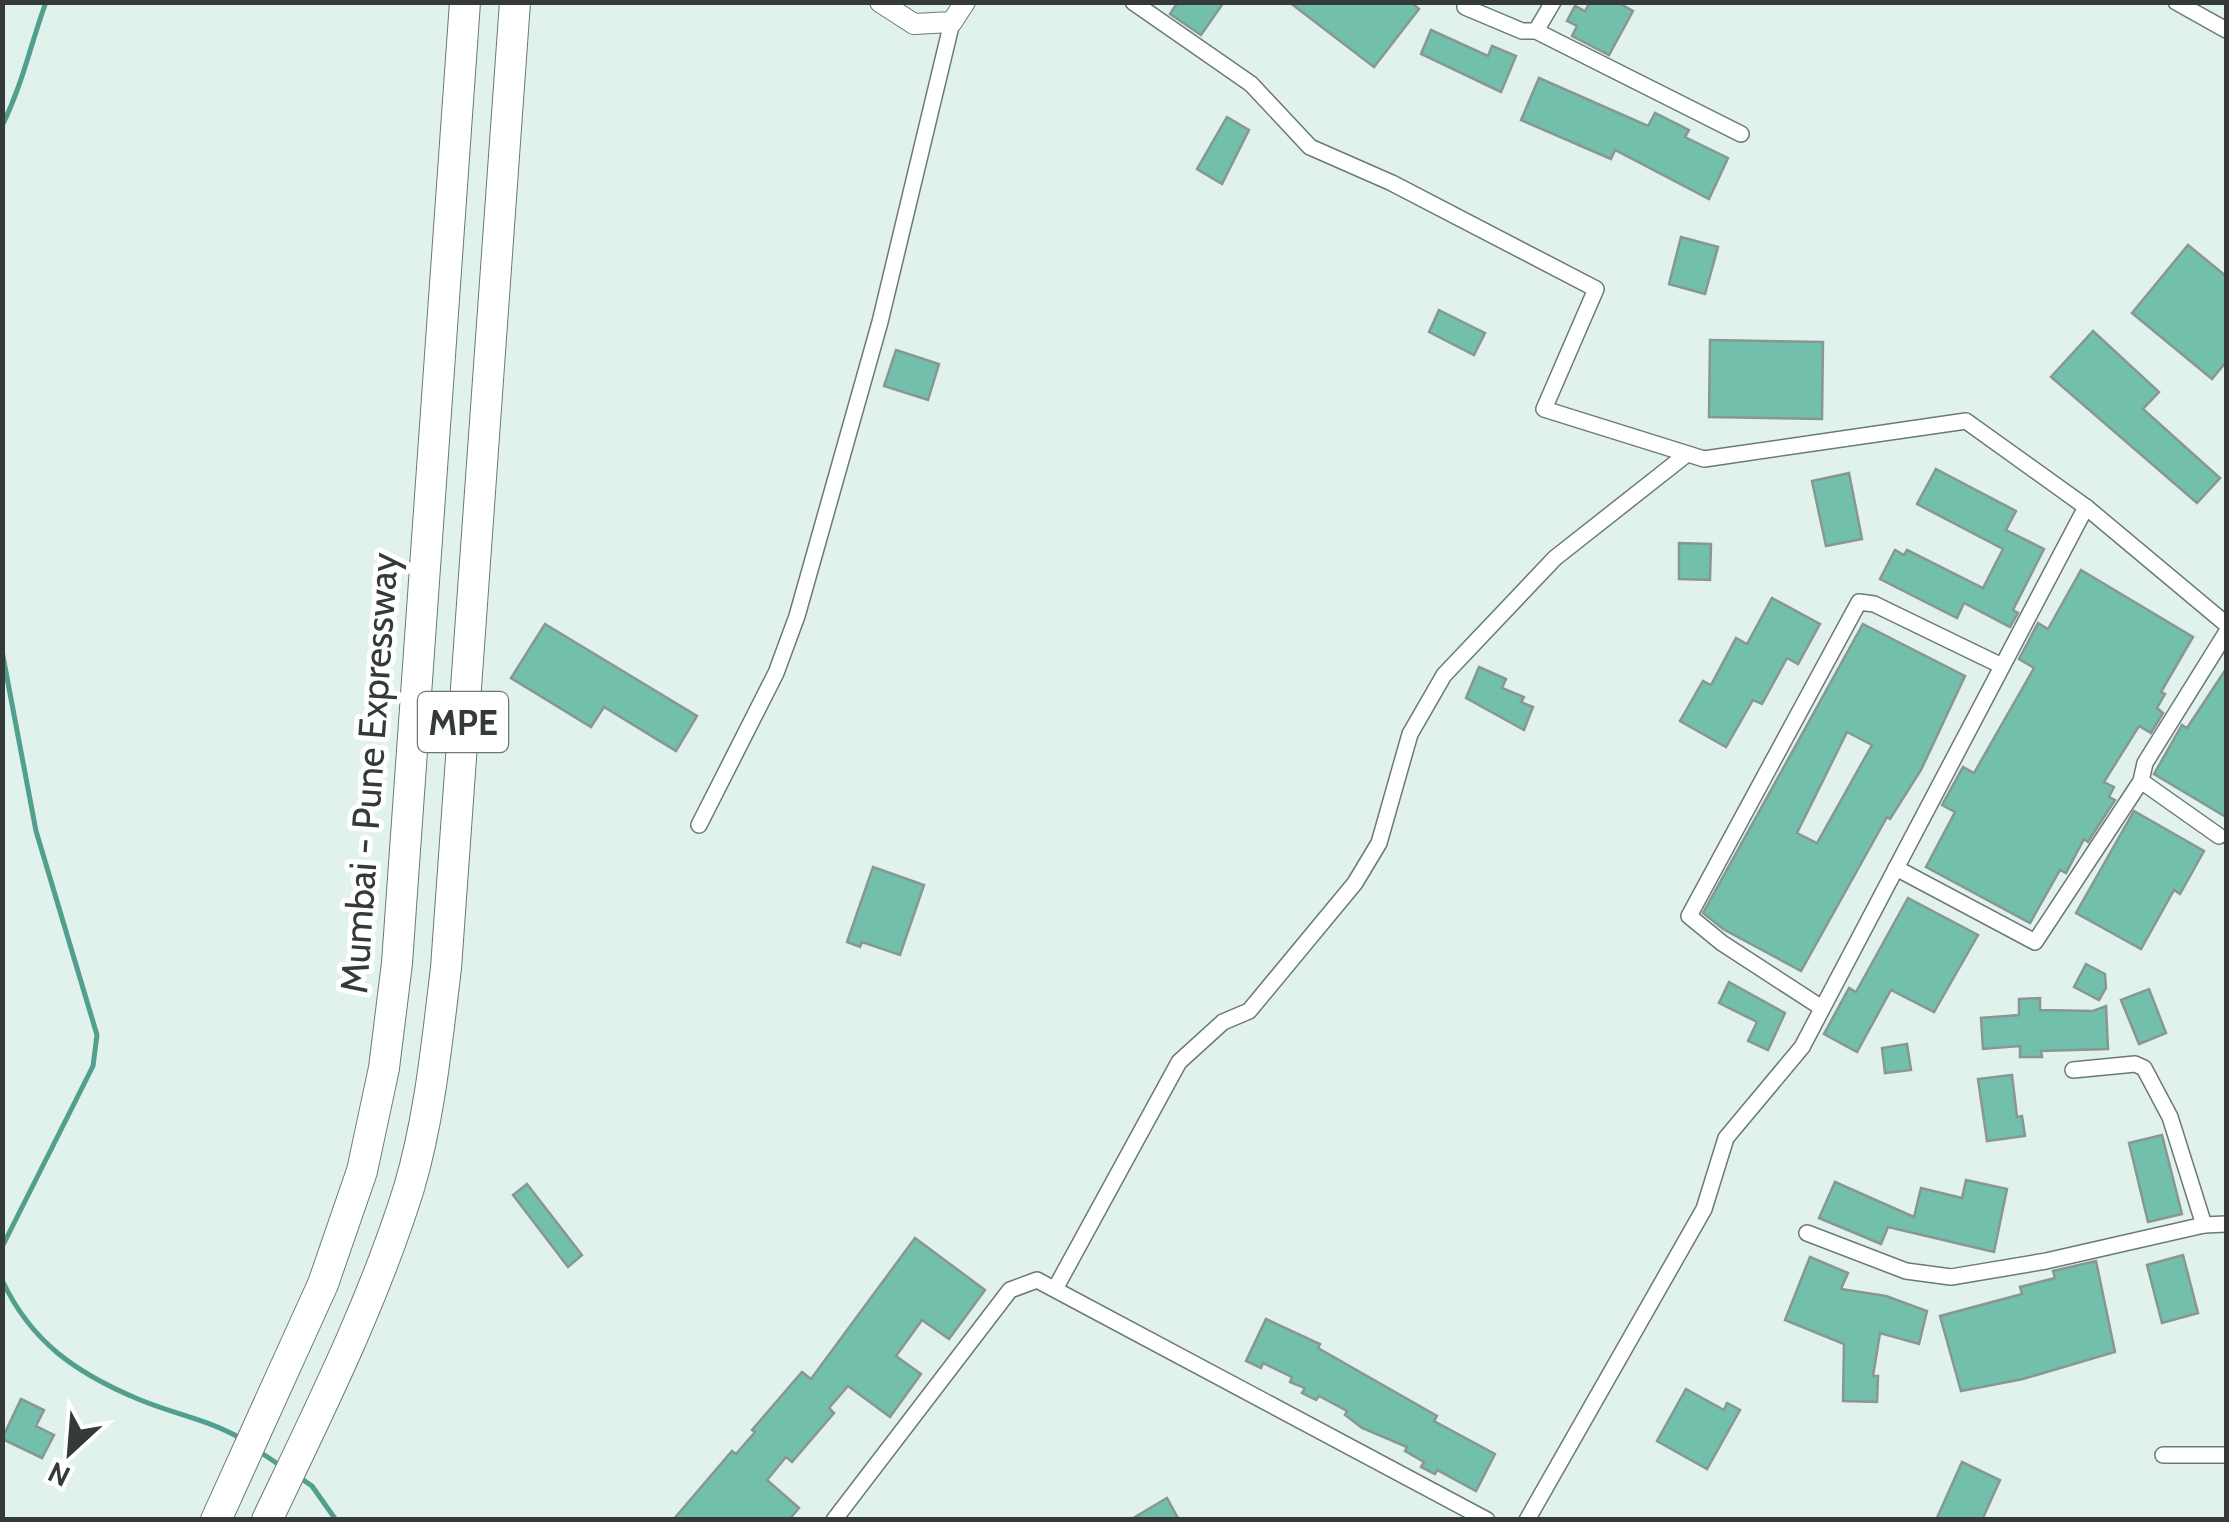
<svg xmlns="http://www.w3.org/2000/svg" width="2229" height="1522" font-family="Cabin,sans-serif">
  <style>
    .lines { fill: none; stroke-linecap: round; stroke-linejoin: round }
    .stream { stroke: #529f8d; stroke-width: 5 }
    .building { fill: #72bfac; stroke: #889792; stroke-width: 2.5; fill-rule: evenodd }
    .minor-casing { stroke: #6b7a76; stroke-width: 18 }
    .tertiary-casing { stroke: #6b7a76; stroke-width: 22 }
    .motorway-casing { stroke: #6b7a76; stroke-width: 32 }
    .minor { stroke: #fff; stroke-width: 15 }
    .tertiary { stroke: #fff; stroke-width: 20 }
    .motorway { stroke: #fff; stroke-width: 30 }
    .labels { text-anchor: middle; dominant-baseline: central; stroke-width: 10; stroke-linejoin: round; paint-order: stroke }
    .shield { fill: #fff; stroke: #717574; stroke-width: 2.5 }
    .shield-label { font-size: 35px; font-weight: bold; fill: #343a38 }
    .street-label { font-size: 38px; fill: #343a38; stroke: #fff }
  </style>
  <rect width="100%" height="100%" fill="#e1f1ec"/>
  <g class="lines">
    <!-- stream -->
    <g class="stream">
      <path d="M2,126C23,83 30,46 46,2"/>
      <path d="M2,651L36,831L97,1035L93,1066L2,1247"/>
      <path d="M2,1280C31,1342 76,1373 138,1399C173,1414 207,1419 240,1438"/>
      <path d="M257,1450L281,1466"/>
      <path d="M299,1477L312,1486L336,1520"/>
    </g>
  </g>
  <!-- building -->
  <g class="building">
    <path d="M1178,2H1224L1201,35L1170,14Z"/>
    <path d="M1289,2H1411L1419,9L1374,67Z"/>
    <path d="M1590,2H1617L1633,11L1609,55L1572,36L1577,26L1567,21L1575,6L1585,11Z"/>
    <path d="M1431,30L1488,56L1492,46L1516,56L1501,92L1421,54Z"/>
    <path d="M1539,78L1648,126L1655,113L1689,130L1685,137L1728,158L1709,199L1615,150L1611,159L1521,120Z"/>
    <path d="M1227,117L1249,130L1222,184L1197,169Z"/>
    <path d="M1681,237L1718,247L1705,294L1669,284Z"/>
    <path d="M2188,245L2226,276V362L2212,379L2132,313Z"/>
    <path d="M1439,310L1485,333L1474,355L1429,332Z"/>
    <path d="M2093,331L2159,392L2143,409L2220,478L2197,503L2051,377Z"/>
    <path d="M1710,340L1823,342L1822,419L1709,417Z"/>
    <path d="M896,350L939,364L928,400L884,386Z"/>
    <path d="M1936,469L2016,511L2006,530L2044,549L2013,610L2018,613L2010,627L1964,603L1957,618L1880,579L1895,550L1904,555L1907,550L1983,588L2003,549L1917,504Z"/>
    <path d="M1849,473L1862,539L1826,546L1812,481Z"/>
    <path d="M1679,543L1711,544L1710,580L1679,579Z"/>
    <path d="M2081,570L2193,637L2161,692L2165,694L2157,708L2163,713L2151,733L2139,726L2104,782L2114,787L2109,797L2115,800L2088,842L2084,839L2066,873L2060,870L2030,923L1926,867L1955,812L1942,805L1963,767L1974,773L2034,668L2019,659L2038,623L2048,629Z"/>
    <path d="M1772,598L1820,624L1798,664L1787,658L1762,704L1753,700L1726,747L1680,721L1703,681L1711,685L1736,638L1747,644Z"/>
    <path d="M545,624L697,716L676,751L604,707L591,727L511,678Z"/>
    <path d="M1863,624L1965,676L1921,770L1890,819L1887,817L1801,971L1723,929L1703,913ZM1847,732L1872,745L1817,843L1797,833Z"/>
    <path d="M1479,667L1506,679L1502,688L1524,697L1521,702L1533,707L1524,730L1466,698Z"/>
    <path d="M2226,669V817L2154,774L2182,725L2187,728Z"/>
    <path d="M2134,811L2204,851L2180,894L2174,890L2141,949L2076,913Z"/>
    <path d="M873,867L924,885L900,955L862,942L860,947L847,942Z"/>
    <path d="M1908,898L1978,935L1934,1012L1891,990L1857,1052L1824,1034L1849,988L1856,992Z"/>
    <path d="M2086,964L2105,974L2106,988L2099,1000L2074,987Z"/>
    <path d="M1729,982L1785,1013L1768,1050L1748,1041L1757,1022L1719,1003Z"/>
    <path d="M2149,989L2166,1033L2139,1044L2121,1000Z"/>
    <path d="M2040,998V1010L2093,1011L2106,1006L2108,1049L2041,1051L2042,1057H2020V1046L1983,1049L1981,1018L2019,1015V999Z"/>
    <path d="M1907,1044L1911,1070L1885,1073L1882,1048Z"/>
    <path d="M2012,1075L2017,1117L2022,1116L2025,1136L1987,1141L1978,1079Z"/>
    <path d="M2162,1135L2182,1214L2148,1222L2129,1143Z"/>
    <path d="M1966,1180L2007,1189L1994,1252L1888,1227L1881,1244L1819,1218L1835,1182L1914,1217L1921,1188L1962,1198Z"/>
    <path d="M527,1184L582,1255L568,1267L513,1195Z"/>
    <path d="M915,1238L985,1290L949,1339L922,1320L896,1356L921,1374L890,1417L848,1386L829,1408L834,1413L792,1462L786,1457L767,1480L799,1508L789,1520H673L732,1451L736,1454L755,1432L752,1430L802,1372L811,1379Z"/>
    <path d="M2183,1255L2198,1313L2162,1323L2147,1265Z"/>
    <path d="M1810,1257L1848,1273L1841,1289L1886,1296L1927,1311L1919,1344L1880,1333L1873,1376H1878L1877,1402L1843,1401L1844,1344L1785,1320Z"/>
    <path d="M2096,1261L2115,1352L2023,1379L1961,1391L1940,1316L2022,1294L2020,1287L2055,1278L2053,1271Z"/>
    <path d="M1266,1319L1320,1344L1318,1348L1437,1416L1434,1421L1495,1454L1476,1491L1437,1470L1435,1474L1421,1467L1424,1462L1405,1451L1407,1447L1362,1428L1345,1415L1347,1411L1319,1396L1316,1400L1302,1393L1305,1388L1290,1382L1292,1377L1263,1363L1261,1368L1246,1361Z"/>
    <path d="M1686,1389L1724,1410L1727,1403L1740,1410L1707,1469L1657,1441Z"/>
    <path d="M21,1399L44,1410L36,1426L54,1435L42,1458L2,1439Z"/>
    <path d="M1962,1462L2000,1480L1982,1520H1936Z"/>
    <path d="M1167,1498L1179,1520H1130Z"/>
  </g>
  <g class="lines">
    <!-- minor casing -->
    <g class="minor-casing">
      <g id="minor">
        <path d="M1133,2L1251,84L1310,147L1392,183L1596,289L1544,409L1704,459L1966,421L2086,507L2226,624"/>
        <path d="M2176,2L2226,30"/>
        <path d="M1465,7L1522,31H1536L1741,134"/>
        <path d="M1536,31L1553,2"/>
        <path d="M2141,781L2219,836"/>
        <path d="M699,825L776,673L797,616L880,322L952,22"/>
        <path d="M1896,868L2035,942L2141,781L2145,763L2226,633"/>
        <path d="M1822,1008L1722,943L1689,916L1859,602L1874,604L2002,666"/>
        <path d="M2073,1070L2135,1064L2144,1068L2170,1117L2204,1225"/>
        <path d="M1807,1233L1906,1271L1951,1277L2046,1261L2204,1225L2226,1224"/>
        <path d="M1055,1289L1179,1062L1223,1022L1249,1011L1355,883L1379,843L1410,734L1444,675L1555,558L1687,454"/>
        <path d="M2163,1455H2226"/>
        <path d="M834,1520L1010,1290L1037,1280L1487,1520"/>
        <path d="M1527,1520L1704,1209L1726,1138L1802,1047L2086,507"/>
      </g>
    </g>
    <!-- tertiary casing -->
    <g class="tertiary-casing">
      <path id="tertiary" d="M880,2L914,24L952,22L965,2"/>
    </g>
    <!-- motorway casing -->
    <g class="motorway-casing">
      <g id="motorway">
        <path d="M216,1520L323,1284L362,1171L384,1068L397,963L465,2"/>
        <path d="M267,1520C319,1411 373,1303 409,1188C430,1117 437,1041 446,968L515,2"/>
      </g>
    </g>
    <!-- minor -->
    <use href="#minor" class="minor"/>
    <!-- tertiary -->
    <use href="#tertiary" class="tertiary"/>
    <!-- motorway -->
    <use href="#motorway" class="motorway"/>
  </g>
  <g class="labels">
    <!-- shield labels -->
    <rect class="shield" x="418" y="692" width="90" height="60" rx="8"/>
    <g class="shield-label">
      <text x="463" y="722">MPE</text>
    </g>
    <!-- street labels -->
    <g class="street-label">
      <text transform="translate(369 773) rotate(-86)">Mumbai - Pune Expressway</text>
    </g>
  </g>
  <!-- border -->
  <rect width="2229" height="1522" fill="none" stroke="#343a38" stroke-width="10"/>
  <!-- north arrow -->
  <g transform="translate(70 1452) rotate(206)" stroke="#ffffff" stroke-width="8" paint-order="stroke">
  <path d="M0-8L18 38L0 25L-18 38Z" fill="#343a38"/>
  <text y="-15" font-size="28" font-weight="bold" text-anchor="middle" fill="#343a38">N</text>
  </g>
</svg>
